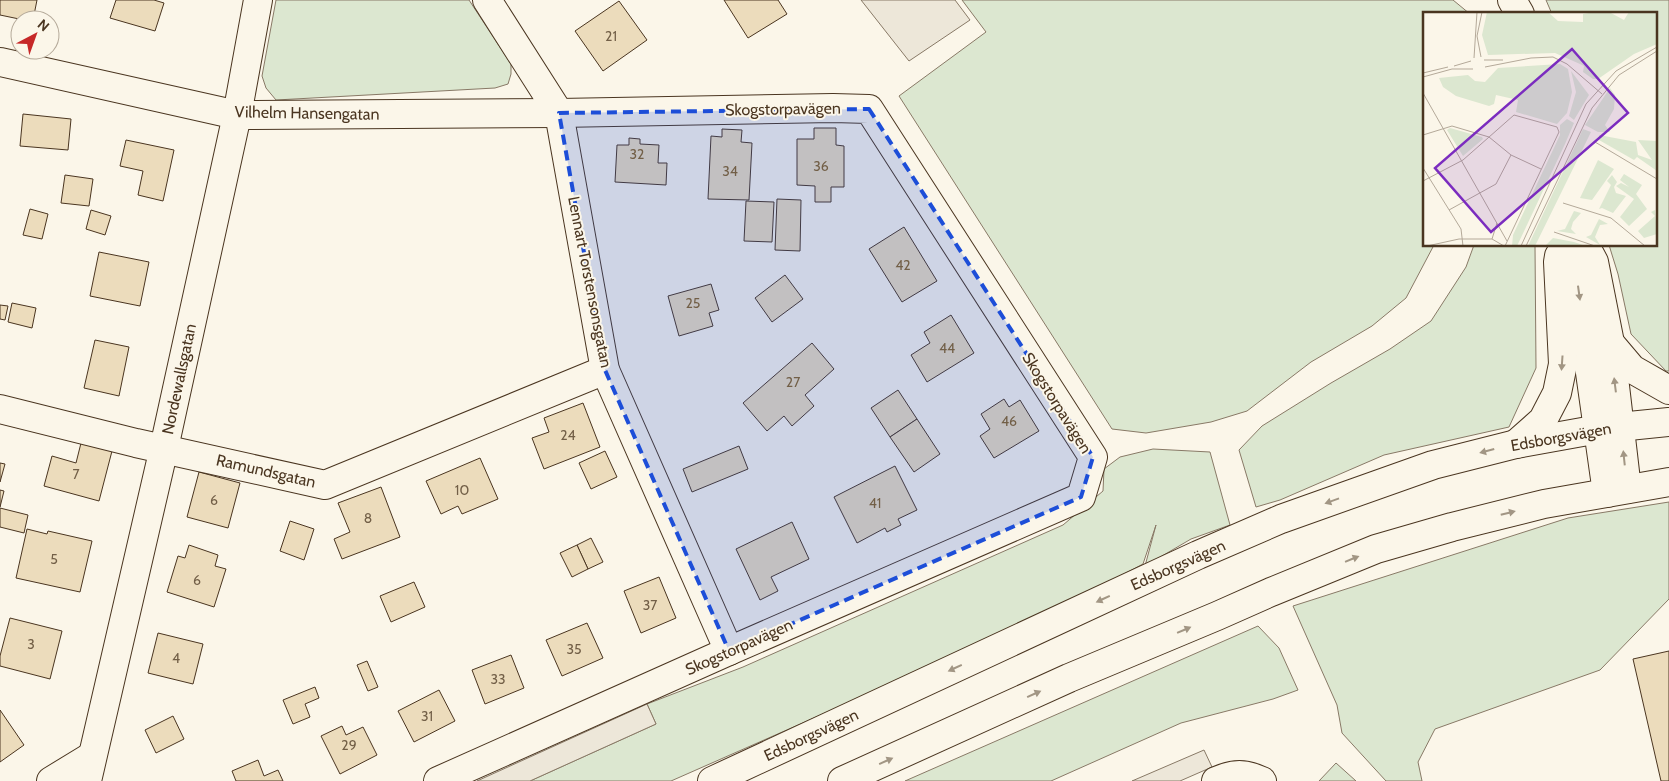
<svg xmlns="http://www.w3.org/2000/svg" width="1669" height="781" font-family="Cabin,sans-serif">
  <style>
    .green { fill: #dce7d0; stroke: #887966 }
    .parking { fill: #ede7d9; stroke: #887966 }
    .building { fill: #ecdcbc; stroke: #4a3520 }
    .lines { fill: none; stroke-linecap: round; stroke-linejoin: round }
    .minor-casing { stroke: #4a3520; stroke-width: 30 }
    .highway-casing { stroke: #4a3520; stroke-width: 30 }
    .minor { stroke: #fbf6e9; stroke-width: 28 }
    .highway { stroke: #fbf6e9; stroke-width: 28 }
    .oneway { fill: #a29684 }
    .marked { fill: #1d4ed8; fill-opacity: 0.2; stroke: #1d4ed8; stroke-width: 4; stroke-dasharray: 10 6; stroke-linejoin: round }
    .labels { text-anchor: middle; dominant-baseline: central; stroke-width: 4; stroke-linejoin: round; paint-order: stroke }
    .number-label { font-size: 14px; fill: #725f47 }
    .street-label { font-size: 16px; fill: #4a3520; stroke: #fbf6e9 }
    .inset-road { fill: none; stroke: #b4a999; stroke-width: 1 }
    .view { fill: #7b2cbf; fill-opacity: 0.15; stroke: #7b2cbf; stroke-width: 2.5 }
    .inset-edge { fill: none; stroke: #4a3520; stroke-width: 2.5 }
  </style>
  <rect width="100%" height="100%" fill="#fbf6e9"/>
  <!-- green -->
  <g class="green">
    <path d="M276,0H469L511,64V74L508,84L495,88L276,100L266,88L262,76Z"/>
    <path d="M962,0H1453L1470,14H1424V245H1434L1406,298L1372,326L1311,362L1247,411L1211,422L1146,433L1112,429L899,96L986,32Z"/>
    <path d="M1546,0H1669V371H1666L1631,334L1618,274L1609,245H1655V14H1552Z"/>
    <path d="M1474,245H1535L1536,368L1509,427L1384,455L1280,500L1256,507L1239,450L1262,426L1331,383L1390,349L1431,321L1466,267Z"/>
    <path d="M1153,449L1210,452L1230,525L1191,539L1145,566L1156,525L1143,564L1041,618L671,781H530L656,724L647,704L743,667L1063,525L1103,491L1104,469L1120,457Z"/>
    <path d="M1669,502V599L1600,670L1435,729L1418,762L1422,781H1386L1342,733L1337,705L1293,606L1568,518Z"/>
    <path d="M1258,626L1279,648L1298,690L1273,699L1181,723L1051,781H905Z"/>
    <path d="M1336,763L1356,781H1319Z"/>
  </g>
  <!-- parking -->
  <g class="parking">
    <path d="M861,0H955L970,20L909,61Z"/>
    <path d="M647,704L656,724L530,781H477Z"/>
    <path d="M1204,750L1212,767L1180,781H1132Z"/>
  </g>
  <!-- building -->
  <g class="building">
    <path d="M0,0H37L33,20H24L0,15Z"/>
    <path d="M116,0H154L164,3L155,31L110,18Z"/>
    <path d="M724,0H778L787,14L748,38Z"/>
    <path d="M619,1L647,40L603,71L575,31Z"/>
    <path d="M23,114L71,119L68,150L20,146Z"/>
    <path d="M814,128H836V145L844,146V187H831V202H815V186L797,185V139H814Z"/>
    <path d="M722,129L742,130L741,142L752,143L749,200L708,199L711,136L722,137Z"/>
    <path d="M629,138L640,139V144L659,145L658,163H667L666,185L615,182L617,145H629Z"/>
    <path d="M126,140L174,150L163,201L138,195L143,171L120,166Z"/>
    <path d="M65,175L93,179L89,206L61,203Z"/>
    <path d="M777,199L801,200L800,251L775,250Z"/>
    <path d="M746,201L774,202L772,242L744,241Z"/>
    <path d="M30,209L48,214L42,239L23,235Z"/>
    <path d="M91,210L111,216L105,235L86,229Z"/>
    <path d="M904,227L937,281L902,302L869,249Z"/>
    <path d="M99,252L149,262L140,306L90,296Z"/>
    <path d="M785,275L803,299L772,322L755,298Z"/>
    <path d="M711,284L719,310L709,313L713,326L679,336L668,296Z"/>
    <path d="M12,303L36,308L32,328L8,322Z"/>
    <path d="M0,305L8,306L5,320L0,319Z"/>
    <path d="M951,315L974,353L927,382L911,355L930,343L924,332Z"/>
    <path d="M95,340L129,347L119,396L84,388Z"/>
    <path d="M812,343L834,369L805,395L814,406L792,426L784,416L767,431L743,403Z"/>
    <path d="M898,390L917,419L890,437L871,408Z"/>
    <path d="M1004,399L1009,407L1020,400L1039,431L994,458L980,436L990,429L981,414Z"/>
    <path d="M583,403L600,447L544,469L532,438L549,432L544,418Z"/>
    <path d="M917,419L940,454L914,472L890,437Z"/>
    <path d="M81,443L112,451L99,501L44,486L52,456L76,463Z"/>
    <path d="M739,446L748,469L692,492L683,469Z"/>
    <path d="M605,451L617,477L591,489L579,463Z"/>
    <path d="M480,458L498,499L462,514L458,506L441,514L426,481Z"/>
    <path d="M0,463L5,464L0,482Z"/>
    <path d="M895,466L917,510L898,519L901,525L887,532L885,528L857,543L834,497Z"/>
    <path d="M199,472L240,483L228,528L187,517Z"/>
    <path d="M381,487L400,537L342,559L334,539L350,532L338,503Z"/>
    <path d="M0,490L4,491L0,507Z"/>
    <path d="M0,508L28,515L24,533L0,527Z"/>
    <path d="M290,521L314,529L304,560L280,551Z"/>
    <path d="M792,522L809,559L771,577L778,591L760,600L736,549Z"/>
    <path d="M27,529L47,534L48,531L92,541L80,592L16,578Z"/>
    <path d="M591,538L603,562L588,569L577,545Z"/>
    <path d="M189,545L218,555L215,566L226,569L214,607L167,592L178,556L185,558Z"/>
    <path d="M577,545L588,569L572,577L560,553Z"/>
    <path d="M659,577L676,618L641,633L624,591Z"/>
    <path d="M414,582L425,607L391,622L380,596Z"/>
    <path d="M10,618L62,631L50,679L0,666V656Z"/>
    <path d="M587,623L603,658L562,676L546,640Z"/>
    <path d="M158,633L203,644L193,684L148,673Z"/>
    <path d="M1669,651V781H1661L1633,659Z"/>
    <path d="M511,655L524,688L485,704L472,670Z"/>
    <path d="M367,661L378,687L368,691L357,665Z"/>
    <path d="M315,687L319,698L305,704L310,717L293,724L283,700Z"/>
    <path d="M439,690L455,721L414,742L398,711Z"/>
    <path d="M0,710L24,745L0,762Z"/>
    <path d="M173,716L184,739L156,753L145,730Z"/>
    <path d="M342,726L346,735L363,727L377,755L340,774L321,736Z"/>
    <path d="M258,760L264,776L278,770L283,781H236L232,771Z"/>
  </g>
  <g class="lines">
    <!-- minor casing -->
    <g class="minor-casing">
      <g id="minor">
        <path d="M487,0L559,113L605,370L729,651"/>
        <path d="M1512,0L1520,14"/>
        <path d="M0,62L237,115L559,113L833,108L869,109L1093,457L1081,497L729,651L438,781"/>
        <path d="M1572,245L1607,493"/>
        <path d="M1585,245L1594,262L1610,343L1627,489"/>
        <path d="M0,409L136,443L325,485L605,370"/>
        <path d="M1516,444L1543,420L1557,393L1563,364L1558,262L1559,256"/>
        <path d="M51,781L92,756"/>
        <path d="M87,781L164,448L237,115L258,0"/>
        <path d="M1216,781C1234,773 1245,773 1262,781"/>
      </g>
    </g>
    <!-- highway casing -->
    <g class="highway-casing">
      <g id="highway">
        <path d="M1610,343L1632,369L1669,390"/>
        <path d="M712,781L1198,555L1281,519L1433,465L1516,444L1599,429L1669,422"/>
        <path d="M842,781L1069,678L1217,616L1271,592L1376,549L1452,527L1544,504L1669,482"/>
      </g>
    </g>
    <!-- minor -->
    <use href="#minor" class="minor"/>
    <!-- highway -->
    <use href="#highway" class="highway"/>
  </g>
  <!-- one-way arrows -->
  <defs><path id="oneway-solid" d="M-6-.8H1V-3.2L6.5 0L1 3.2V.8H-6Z" transform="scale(1.25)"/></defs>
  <g class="oneway">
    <use href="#oneway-solid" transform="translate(1579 293) rotate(82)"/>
    <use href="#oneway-solid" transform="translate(1562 363) rotate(94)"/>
    <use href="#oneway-solid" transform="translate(1615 385) rotate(-97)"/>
    <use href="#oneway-solid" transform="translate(1487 451) rotate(165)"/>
    <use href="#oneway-solid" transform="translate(1624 458) rotate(-96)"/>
    <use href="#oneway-solid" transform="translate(1332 501) rotate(160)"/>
    <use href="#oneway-solid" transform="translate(1508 513) rotate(-14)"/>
    <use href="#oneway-solid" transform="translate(1352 559) rotate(-22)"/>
    <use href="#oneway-solid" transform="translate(1103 599) rotate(155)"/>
    <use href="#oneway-solid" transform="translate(1184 630) rotate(-23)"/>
    <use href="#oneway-solid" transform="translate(955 668) rotate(155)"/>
    <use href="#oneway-solid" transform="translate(1034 694) rotate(-24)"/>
    <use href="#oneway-solid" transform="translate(886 761) rotate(-24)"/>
  </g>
  <!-- marked area -->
  <path class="marked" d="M869,109L1093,457L1081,497L729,651L605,370L559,113Z"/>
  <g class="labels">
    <!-- number labels -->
    <g class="number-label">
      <text x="611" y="36">21</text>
      <text x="637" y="154">32</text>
      <text x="821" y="166">36</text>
      <text x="730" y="171">34</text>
      <text x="903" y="265">42</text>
      <text x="693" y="303">25</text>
      <text x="947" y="348">44</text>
      <text x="793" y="382">27</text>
      <text x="1009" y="421">46</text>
      <text x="568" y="435">24</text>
      <text x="76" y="474">7</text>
      <text x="462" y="490">10</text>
      <text x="214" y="500">6</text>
      <text x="875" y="503">41</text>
      <text x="368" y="518">8</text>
      <text x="54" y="559">5</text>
      <text x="197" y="580">6</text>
      <text x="650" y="605">37</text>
      <text x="31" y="644">3</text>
      <text x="574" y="649">35</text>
      <text x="176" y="658">4</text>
      <text x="498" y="679">33</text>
      <text x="427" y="716">31</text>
      <text x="349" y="745">29</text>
    </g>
    <!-- street labels -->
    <g class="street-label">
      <text transform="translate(783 109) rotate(-1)">Skogstorpavägen</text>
      <text transform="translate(307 113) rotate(1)">Vilhelm Hansengatan</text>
      <text transform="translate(590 282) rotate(79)">Lennart Torstensonsgatan</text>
      <text transform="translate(179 379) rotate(-78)">Nordewallsgatan</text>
      <text transform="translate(1057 403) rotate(58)">Skogstorpavägen</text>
      <text transform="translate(1561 437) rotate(-10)">Edsborgsvägen</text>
      <text transform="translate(266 471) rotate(13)">Ramundsgatan</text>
      <text transform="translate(1178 565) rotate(-24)">Edsborgsvägen</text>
      <text transform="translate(739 647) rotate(-24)">Skogstorpavägen</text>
      <text transform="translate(811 735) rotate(-25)">Edsborgsvägen</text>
    </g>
  </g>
  <!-- overview -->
  <g transform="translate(1423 12)">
    <rect width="234" height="234" fill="#fbf6e9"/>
    <path d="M64,0H125L135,9L160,10V2L172,0H186L201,8L206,0H234V32L211,42L175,67H170L160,60L161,54L157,52L132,41L65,43L59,23ZM137,52L145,57L149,80L144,101L134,112L93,100L95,88L73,83L71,92L66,94L33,84L20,75L16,66L45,63L52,69L62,70L75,56ZM148,59L166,83L151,108L146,104L153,80ZM187,76L192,83L191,97L182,113L187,120H175L162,113ZM144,107L151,111L142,132L94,234H89L90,223L137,123V113ZM27,116L59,125L60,127L40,144L24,118ZM160,117L168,120L112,234H105ZM176,123L213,130L215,143L229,148L215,128L234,129V159L214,145L211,148L176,128ZM175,148L191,157L169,188L157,186ZM201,162L219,173L213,182L224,197L206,214L197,205L211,187L193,174L198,171L206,175L197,168ZM189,163L194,170L191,175L193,181L203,184L190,201L179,196L176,197L188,173L184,169ZM232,198L234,222L221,226L215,219L232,204L228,200ZM151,199L158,201L150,210L148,217L153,222L134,219L142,217ZM176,207L185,212L177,213L172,225L177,233L163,225L168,223ZM130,226L151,230L163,234H122Z" fill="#dce7d0"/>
    <path class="inset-road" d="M58,45L54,24L59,0M51,46L54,0M61,48H80M31,54L48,49M62,55L108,46L130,45L144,52L179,82M0,61L25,55M0,65L29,57H50M0,81L84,229M0,123L29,114L66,125L88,143L118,157M172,130L234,167M0,156L38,217L40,234M0,169L40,148L91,103L134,115L136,120L82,234M140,191L188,206L222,234M26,198L73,172L88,143M131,220L172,234M69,227L74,211M4,234L36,227H69L81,234M98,234L163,92L193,59L234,35M103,234L169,96L196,63L234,39"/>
    <path class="view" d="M149,37L205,101L68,220L12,156Z"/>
    <rect width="234" height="234" class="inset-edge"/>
  </g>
  <!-- north arrow -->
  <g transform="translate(35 35) rotate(41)"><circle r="24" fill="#fbf6e9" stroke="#b4a999"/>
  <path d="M0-4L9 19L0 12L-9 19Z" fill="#c62828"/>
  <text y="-8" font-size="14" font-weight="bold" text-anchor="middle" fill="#4a3520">N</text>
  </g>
</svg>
